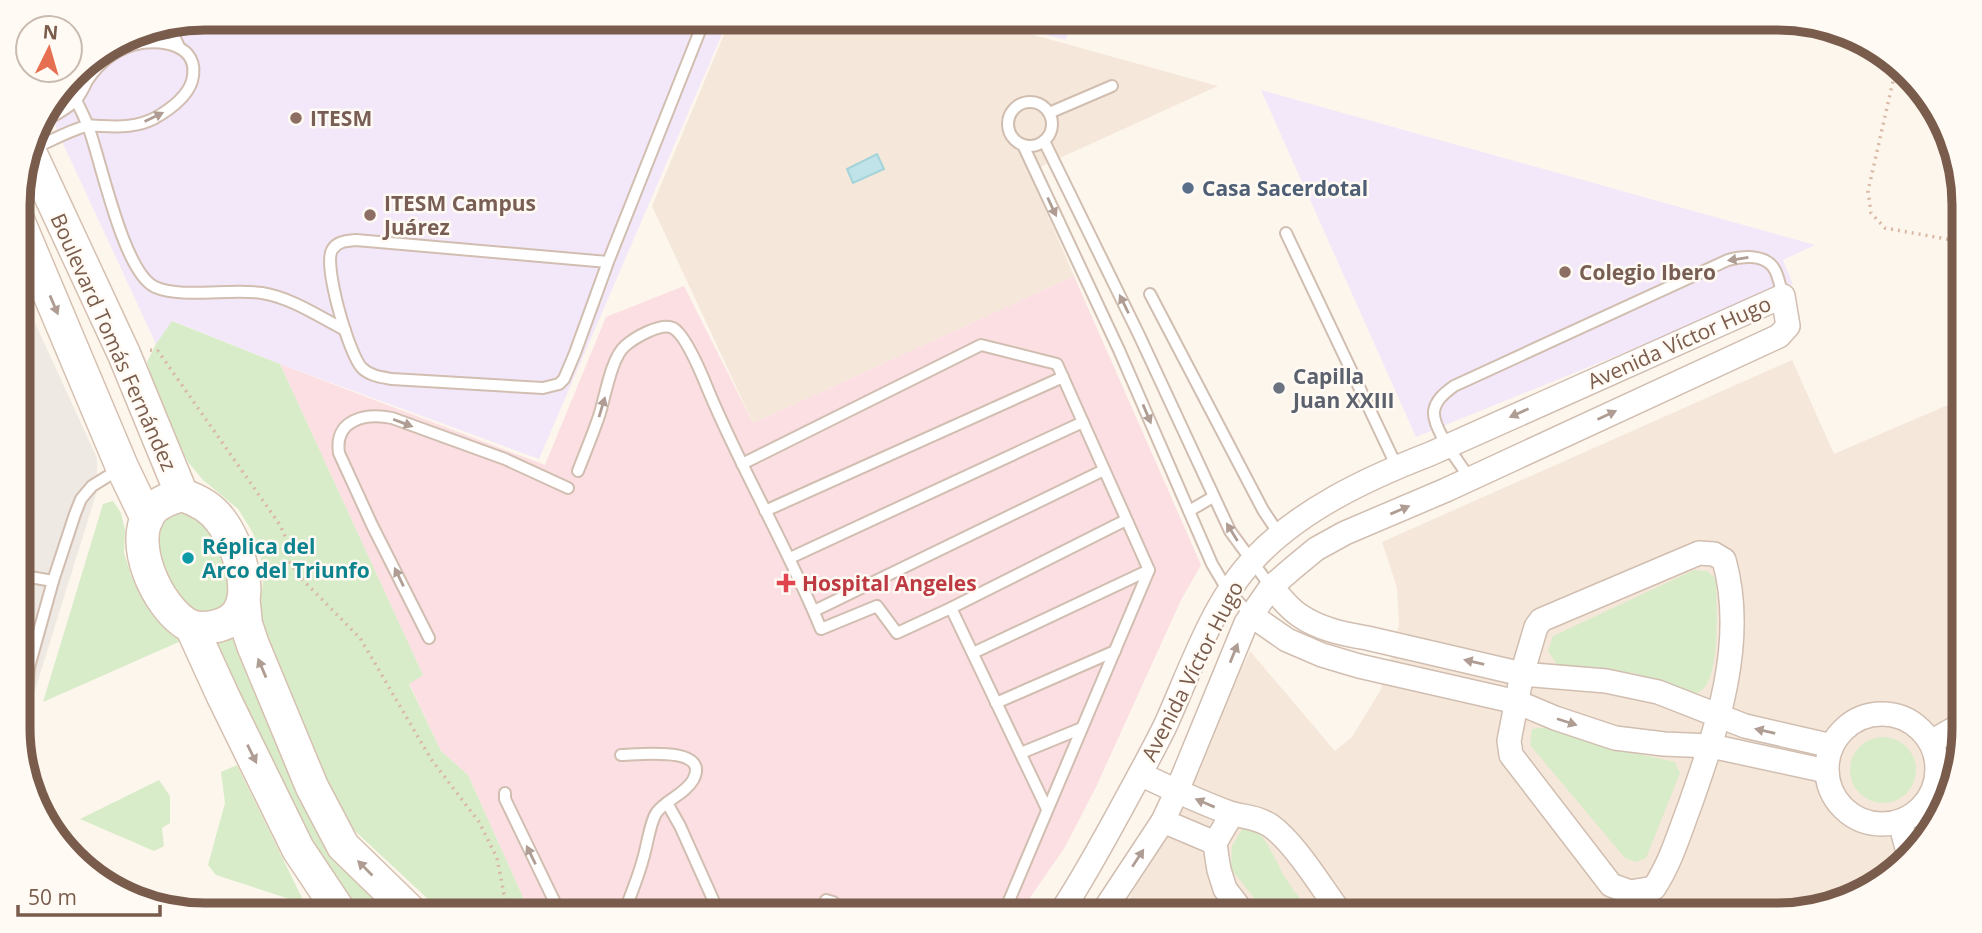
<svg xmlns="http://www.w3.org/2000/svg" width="1982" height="933" font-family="'Open Sans',sans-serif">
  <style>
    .residential { fill: #f5e8da }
    .industrial { fill: #efe9e4 }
    .education { fill: #f3e8fa }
    .medical { fill: #fbdfe3 }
    .green { fill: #d8ecc9 }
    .water { fill: #bfe3e8; stroke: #a5d3da; stroke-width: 2 }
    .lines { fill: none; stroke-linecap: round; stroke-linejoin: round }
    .service-casing { stroke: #d1beb0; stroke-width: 14 }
    .minor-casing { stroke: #d1beb0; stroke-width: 26 }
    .secondary-casing { stroke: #d6c0b0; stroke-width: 35 }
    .path { stroke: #d9b8a5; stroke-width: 3.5; stroke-dasharray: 2 5; stroke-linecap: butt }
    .service { stroke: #fff; stroke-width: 10 }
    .minor { stroke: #fff; stroke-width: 23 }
    .secondary { stroke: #fff; stroke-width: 32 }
    .oneway { fill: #af9d94 }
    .education-dot { fill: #8d6e63; stroke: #fffaf3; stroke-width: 2.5 }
    .service-dot { fill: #5c6f8a; stroke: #fffaf3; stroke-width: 2.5 }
    .worship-dot { fill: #6b7280; stroke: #fffaf3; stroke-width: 2.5 }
    .culture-dot { fill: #0f9aa8; stroke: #fffaf3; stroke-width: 2.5 }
    .health-dot { fill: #e0444e; stroke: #fffaf3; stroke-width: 2.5 }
    .labels { text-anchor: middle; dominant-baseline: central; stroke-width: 5; stroke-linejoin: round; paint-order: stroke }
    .education-label { font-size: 21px; font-weight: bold; fill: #785e54; stroke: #fffaf3; text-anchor: start }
    .service-label { font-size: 21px; font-weight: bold; fill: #4e5e75; stroke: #fffaf3; text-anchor: start }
    .street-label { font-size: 21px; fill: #7a5c4d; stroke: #fffaf3 }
    .worship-label { font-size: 21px; font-weight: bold; fill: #5b616d; stroke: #fffaf3; text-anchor: start }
    .culture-label { font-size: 21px; font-weight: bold; fill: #0d838f; stroke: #fffaf3; text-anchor: start }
    .health-label { font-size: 21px; font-weight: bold; fill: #be3a42; stroke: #fffaf3; text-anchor: start }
    .rim { fill: none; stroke: #7a5c4d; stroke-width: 9 }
  </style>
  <rect width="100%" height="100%" fill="#fdf6ec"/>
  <!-- residential -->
  <g class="residential">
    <path d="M731,18H973L1218,86L1029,172L1074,276L753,423L652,206Z"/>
    <path d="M1792,360L1834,454L1964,398V729L1950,800L1882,884L1789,915H1121L1250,651L1335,751L1352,737L1380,691L1389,665L1399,625L1397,588L1382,542Z"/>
  </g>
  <!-- industrial -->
  <path class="industrial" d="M18,286L97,458V491L32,700L19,734Z"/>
  <!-- education -->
  <g class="education">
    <path d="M204,18H729L539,459L280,364L173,321L156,344L47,109L81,64L133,32Z"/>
    <path d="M982,18H1072L1066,40Z"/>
    <path d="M1261,90L1815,245L1783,260L1793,284L1416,437Z"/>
  </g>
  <!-- medical -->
  <path class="medical" d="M1074,276L1201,565L1181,600L1096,787L1065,847L1018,915H531L468,775L441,751L409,683L423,675L280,364L545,465L606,317L684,286L753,423Z"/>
  <!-- green -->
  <g class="green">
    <path d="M172,321L280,364L423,675L409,684L441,751L468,775L531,915H445L355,831L339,806L324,776L262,628L259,606L263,584L262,563L253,533L238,509L203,480L188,462L161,409L147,362L156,344Z"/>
    <path d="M113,501L121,513L125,530L124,553L131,575L141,595L152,612L167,621L181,641L43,702L103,504Z"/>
    <path d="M181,512H193L213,528L234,589L221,611L201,614L190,610L169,587L152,535C160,522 166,516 181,512Z"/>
    <path d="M1694,570L1707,571L1716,579C1716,601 1723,687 1696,693L1634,673L1558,666L1548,651L1553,636Z"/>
    <path d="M232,635L321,827L400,915H358L310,846L213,639Z"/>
    <path d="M1547,727L1612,748L1675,762L1680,773L1646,858L1636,862L1625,858L1530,745L1532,729Z"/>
    <circle cx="1883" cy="770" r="33"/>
    <path d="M237,765L305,904L216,875L208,865L225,803L221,772Z"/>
    <path d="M159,780L170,796V823L162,828L164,846L154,851L80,819Z"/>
    <path d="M1242,829L1258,831C1272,848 1278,868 1290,885C1297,896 1306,906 1316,915H1268L1231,869L1232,846Z"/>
  </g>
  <!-- water -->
  <path class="water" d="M877,154L884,169L853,183L847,169Z"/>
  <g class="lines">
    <!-- service casing -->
    <g class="service-casing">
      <g id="service">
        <path d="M1053,18L1060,20V18"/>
        <path d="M169,25L179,47"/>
        <path d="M67,82C74,97 82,111 88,126C101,160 123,272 155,287C181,299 231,288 262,293C292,298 318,316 345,330"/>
        <circle cx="1030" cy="124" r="22"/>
        <path d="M1049,113L1112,86"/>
        <path d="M1044,141L1139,335L1230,531L1271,587"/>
        <path d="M1023,145L1119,350L1212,564L1228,591L1251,615"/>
        <path d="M32,149C49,142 68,131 86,126C91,125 97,126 102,126C120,127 138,127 155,118C169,110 187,97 192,81C202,43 158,38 133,45C113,51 98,64 87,81C84,87 81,94 76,100C68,109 47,119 36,126"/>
        <path d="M1286,233L1397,467"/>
        <path d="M608,262L356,240C347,241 337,241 332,250C323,265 349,355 362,368C370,376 381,377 392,379L543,388L559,384L564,379L575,353L608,262L705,18"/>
        <path d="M1150,294L1263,510L1279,534"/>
        <path d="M742,464L981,345L1057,364L1149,570L1003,915"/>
        <path d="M578,471C585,453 593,434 599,416C605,398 611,358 625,346C634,338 661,322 673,328C686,335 703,377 709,392C743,473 788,548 821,629L877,606L897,633L951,608L1047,809"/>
        <path d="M1470,479C1460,463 1432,429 1434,411C1436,399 1446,392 1454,386L1728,260C1742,256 1763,254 1773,267C1779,275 1780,287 1783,296"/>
        <path d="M765,511L1063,377"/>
        <path d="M1189,511L1213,497"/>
        <path d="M790,558L1083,422"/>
        <path d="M19,577L24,576L53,581"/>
        <path d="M951,608L1126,520"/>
        <path d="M814,611L1104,470"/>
        <path d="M429,638L372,525L339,453C334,419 366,413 392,418L505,459L568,488"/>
        <path d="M973,653L1149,570"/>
        <path d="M996,703L1115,651"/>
        <path d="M19,730L25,716L29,667L53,581L75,514L81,499L92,486L121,468"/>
        <path d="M1021,753L1082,728"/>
        <path d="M621,755C636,755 712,745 693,780C685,794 666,800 657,812C650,821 647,847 643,859C638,878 630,897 623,915"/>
        <path d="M505,793V799L561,915"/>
        <path d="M667,803L680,826L720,915"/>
        <path d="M826,900L833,902L846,915"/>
      </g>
    </g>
    <!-- minor casing -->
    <g class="minor-casing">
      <g id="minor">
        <path d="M1699,553L1714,554L1724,560C1747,641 1717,728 1690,805C1679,834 1671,862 1654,888L1630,892L1611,885L1511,755L1509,741L1522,674L1536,627L1541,620Z"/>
        <path d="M1271,587C1280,596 1288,608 1299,615C1319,629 1343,634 1367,638L1522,674L1606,681L1658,692L1745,726L1832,746"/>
        <path d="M1251,615L1287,640L1322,655L1359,666L1517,702L1555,718L1615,738L1664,744L1711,746L1826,771"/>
        <circle cx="1882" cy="769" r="55"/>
        <path d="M1931,742L1964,723"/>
        <path d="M1140,774C1170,788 1199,802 1230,813C1244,817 1258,817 1271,826C1296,844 1323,890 1342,915"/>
        <path d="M1232,814L1215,843L1217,858L1219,870L1225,889L1245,915"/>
        <path d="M1163,821L1215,843"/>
        <path d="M1900,822L1908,852"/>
        <path d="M1059,915C1082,881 1101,845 1121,809C1136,781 1152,753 1166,724C1190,671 1213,602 1253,560C1299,510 1368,478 1430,454L1783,296L1788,326L1779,336L1446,490L1345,533L1316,549L1293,568L1271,587L1246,623L1177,791L1163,821L1101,915"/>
      </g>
    </g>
    <!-- secondary casing -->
    <g class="secondary-casing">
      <g id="secondary">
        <path d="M29,150L124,354L182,495"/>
        <path d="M18,220L122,467L147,519"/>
        <path d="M182,495C198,500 211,507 221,521C237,542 256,595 235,616C230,622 224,624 217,626C208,628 198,629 190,626C158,610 125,539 153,509C161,501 171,498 182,495Z"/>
        <path d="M244,604L246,624L253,645L312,787L343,846L414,915"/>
        <path d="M191,626L223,696L298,849L342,915"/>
      </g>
    </g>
    <!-- path -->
    <g class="path">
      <path d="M1896,68L1868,191L1871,213L1885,228L1963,242"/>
      <path d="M150,350L158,351L280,525L289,545L290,562L299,576L360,638L431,759L479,822L497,858L504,894L514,915"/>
    </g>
    <!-- service -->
    <use href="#service" class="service"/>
    <!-- minor -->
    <use href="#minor" class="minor"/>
    <!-- secondary -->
    <use href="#secondary" class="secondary"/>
  </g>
  <!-- one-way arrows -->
  <defs><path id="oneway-solid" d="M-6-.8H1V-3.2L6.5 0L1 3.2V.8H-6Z" transform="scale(1.75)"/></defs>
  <g class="oneway">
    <use href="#oneway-solid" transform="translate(154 117) rotate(-26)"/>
    <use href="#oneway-solid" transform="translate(1052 207) rotate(65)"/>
    <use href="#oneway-solid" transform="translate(1738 259) rotate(171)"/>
    <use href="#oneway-solid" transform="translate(1124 304) rotate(-116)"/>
    <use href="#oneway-solid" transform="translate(54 305) rotate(67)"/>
    <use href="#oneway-solid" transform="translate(602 407) rotate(-73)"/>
    <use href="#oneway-solid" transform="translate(1519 413) rotate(156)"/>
    <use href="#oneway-solid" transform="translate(1147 414) rotate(67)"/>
    <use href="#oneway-solid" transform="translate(1607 415) rotate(-25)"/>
    <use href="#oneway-solid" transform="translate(403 423) rotate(21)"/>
    <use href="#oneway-solid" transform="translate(1400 510) rotate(-23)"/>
    <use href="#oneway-solid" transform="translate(1232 532) rotate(-122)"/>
    <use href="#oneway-solid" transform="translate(399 577) rotate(-116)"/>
    <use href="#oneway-solid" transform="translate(1234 653) rotate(-68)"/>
    <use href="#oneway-solid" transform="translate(1474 662) rotate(-167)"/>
    <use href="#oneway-solid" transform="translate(262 668) rotate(-113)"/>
    <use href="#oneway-solid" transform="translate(1567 722) rotate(18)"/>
    <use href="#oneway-solid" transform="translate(1765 731) rotate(-167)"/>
    <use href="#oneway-solid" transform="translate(252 754) rotate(64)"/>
    <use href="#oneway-solid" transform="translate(1205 803) rotate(-157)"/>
    <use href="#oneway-solid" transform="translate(531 855) rotate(-116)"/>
    <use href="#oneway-solid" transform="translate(1138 858) rotate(-57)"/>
    <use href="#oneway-solid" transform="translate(365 868) rotate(-135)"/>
  </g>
  <!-- markers -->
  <g class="education-dot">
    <circle cx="296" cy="118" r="7"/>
    <circle cx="370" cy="215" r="7"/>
    <circle cx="1565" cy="272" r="7"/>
  </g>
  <circle class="service-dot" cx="1188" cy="188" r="7"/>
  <circle class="worship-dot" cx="1279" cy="388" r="7"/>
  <circle class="culture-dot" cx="188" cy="558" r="7"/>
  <path class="health-dot" d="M782.5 572.5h7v7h7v7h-7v7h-7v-7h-7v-7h7z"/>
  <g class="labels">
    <!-- education labels -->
    <g class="education-label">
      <text x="310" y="118">ITESM</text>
      <text x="384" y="203">ITESM Campus<tspan x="384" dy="24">Juárez</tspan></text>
      <text x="1579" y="272">Colegio Ibero</text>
    </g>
    <!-- service labels -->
    <g class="service-label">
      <text x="1202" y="188">Casa Sacerdotal</text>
    </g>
    <!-- street labels -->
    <g class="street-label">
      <text transform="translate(114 342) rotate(66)">Boulevard Tomás Fernández</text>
      <text transform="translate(1679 342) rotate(-24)">Avenida Víctor Hugo</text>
      <text transform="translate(1192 671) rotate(-63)">Avenida Víctor Hugo</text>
    </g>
    <!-- worship labels -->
    <g class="worship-label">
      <text x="1293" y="376">Capilla<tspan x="1293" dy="24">Juan XXIII</tspan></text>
    </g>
    <!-- culture labels -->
    <g class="culture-label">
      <text x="202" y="546">Réplica del<tspan x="202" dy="24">Arco del Triunfo</tspan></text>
    </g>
    <!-- health labels -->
    <g class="health-label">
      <text x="802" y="583">Hospital Angeles</text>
    </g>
  </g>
  <!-- crop -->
  <path d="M0 0H1982V933H0ZM205 30H1777A175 175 0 0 1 1952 205V728A175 175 0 0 1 1777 903H205A175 175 0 0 1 30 728V205A175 175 0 0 1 205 30Z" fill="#fffaf3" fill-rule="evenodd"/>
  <path class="rim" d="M205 30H1777A175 175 0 0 1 1952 205V728A175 175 0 0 1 1777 903H205A175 175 0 0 1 30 728V205A175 175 0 0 1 205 30Z"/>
  <!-- north arrow -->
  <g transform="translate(49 49) rotate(5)"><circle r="33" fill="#fffaf3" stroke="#cabbb1" stroke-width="2"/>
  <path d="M0-5L12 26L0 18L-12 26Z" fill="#e76f51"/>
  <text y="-10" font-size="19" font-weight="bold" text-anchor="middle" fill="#7a5c4d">N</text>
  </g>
  <!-- scale -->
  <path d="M18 905v10h142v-10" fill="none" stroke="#7a5c4d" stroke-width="3.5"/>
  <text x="28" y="905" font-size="21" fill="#7a5c4d" stroke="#fffaf3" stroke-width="5" paint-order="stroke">50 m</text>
</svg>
